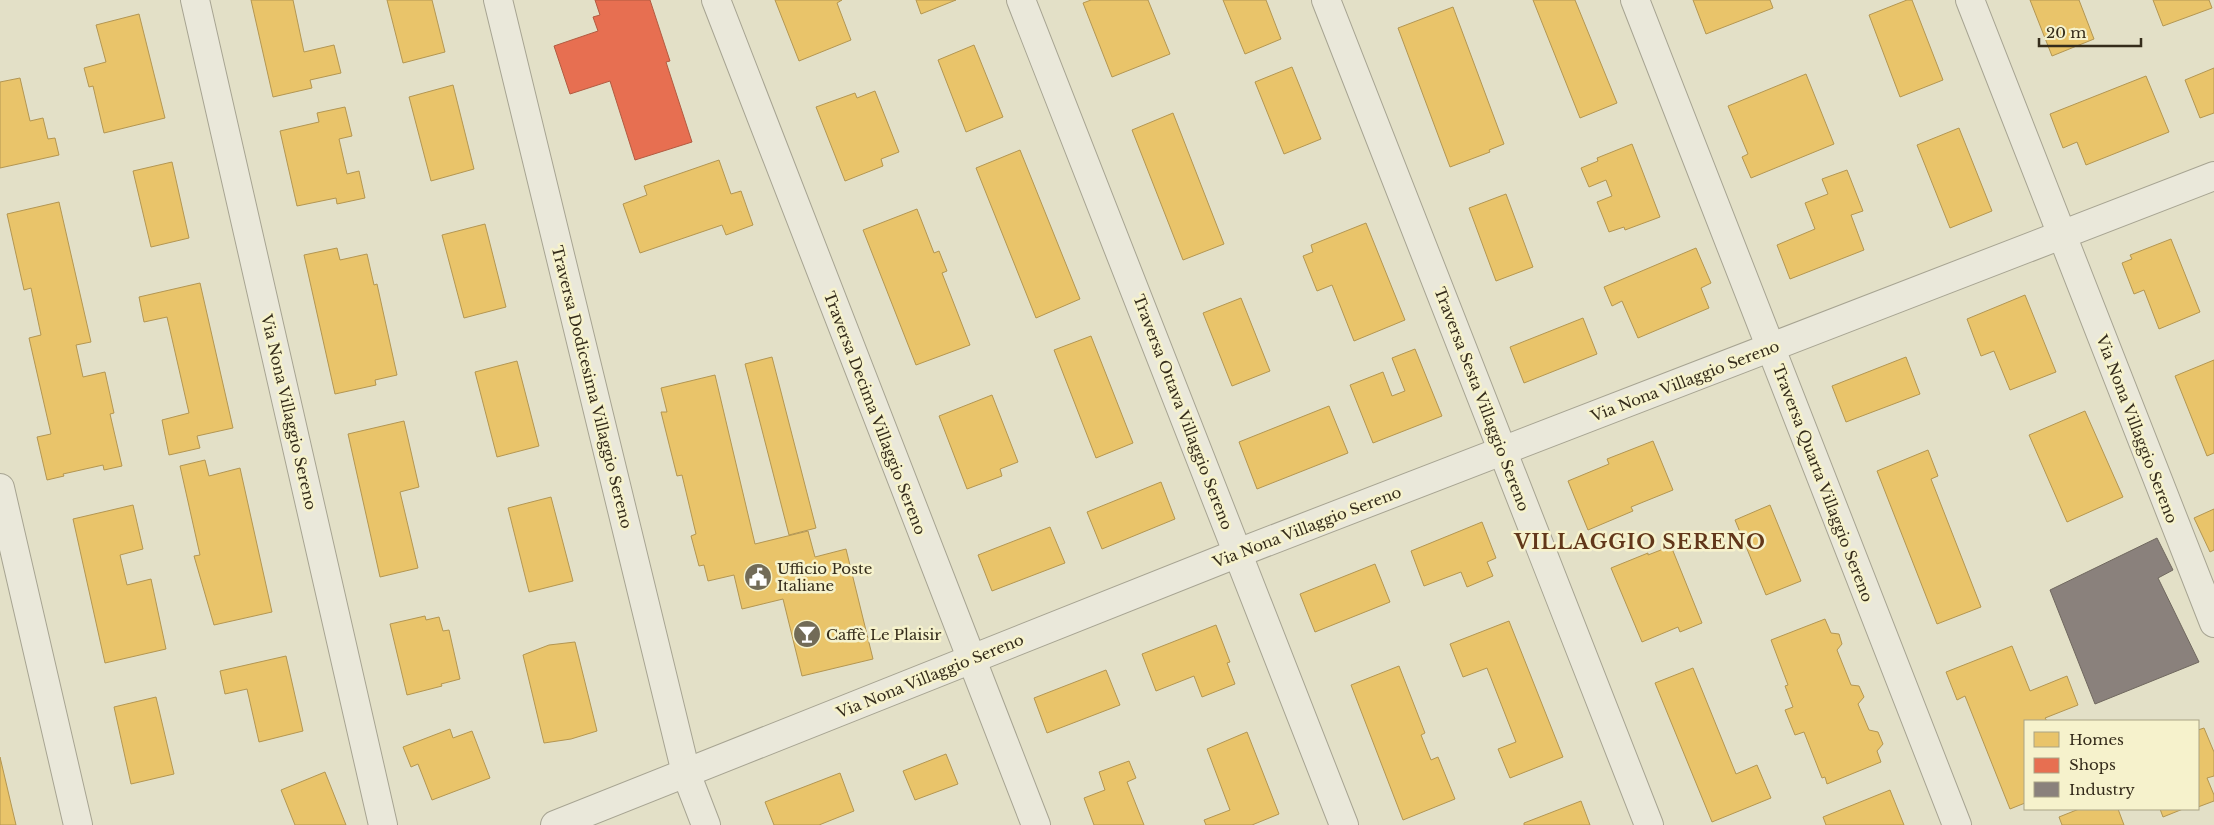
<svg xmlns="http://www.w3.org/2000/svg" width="2214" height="825" font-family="'Libre Baskerville',serif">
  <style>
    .homes { fill: #e9c46a; stroke: #b39652 }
    .shops { fill: #e76f51; stroke: #b25b41 }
    .industry { fill: #8a817c; stroke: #70685f }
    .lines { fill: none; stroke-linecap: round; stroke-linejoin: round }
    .minor-casing { stroke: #a7a492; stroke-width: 30 }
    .minor { stroke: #eae8da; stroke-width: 28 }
    .labels { text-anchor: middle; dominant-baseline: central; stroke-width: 5; stroke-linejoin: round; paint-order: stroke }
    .street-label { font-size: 15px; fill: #352c1b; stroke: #f6f2cc }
    .poi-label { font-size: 15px; fill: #352c1b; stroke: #f6f2cc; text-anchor: start }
    .district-label { font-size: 20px; font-weight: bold; letter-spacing: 1px; fill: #62371a; stroke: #f6f2cc }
  </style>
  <rect width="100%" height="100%" fill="#e3e0c7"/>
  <!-- homes -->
  <g class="homes">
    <path d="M251,0H293L304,52L334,45L341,73L310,80L312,88L273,97Z"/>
    <path d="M387,0H432L445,52L403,63Z"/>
    <path d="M775,0H842L837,3L851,40L799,61Z"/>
    <path d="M916,0H956L921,14Z"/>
    <path d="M1091,0H1148L1170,54L1112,77L1083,3Z"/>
    <path d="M1223,0H1266L1281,39L1245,54Z"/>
    <path d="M1533,0H1575L1617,103L1580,118Z"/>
    <path d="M1693,0H1770L1773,8L1706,34Z"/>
    <path d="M1907,0H1912L1943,80L1900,97L1869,15Z"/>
    <path d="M2030,0H2079L2094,39L2052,56Z"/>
    <path d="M2153,0H2209L2212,8L2163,26Z"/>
    <path d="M1453,7L1504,144L1489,150L1490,152L1450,167L1398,28Z"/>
    <path d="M139,14L165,118L104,133L93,86L89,87L84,68L106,62L96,25Z"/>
    <path d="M974,45L1003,117L966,132L938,60Z"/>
    <path d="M1292,67L1321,139L1284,154L1255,82Z"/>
    <path d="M2214,68V113L2200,118L2185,80Z"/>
    <path d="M1806,74L1834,144L1751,178L1742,157L1748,154L1728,106Z"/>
    <path d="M2146,76L2169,132L2086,165L2077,142L2063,148L2050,114Z"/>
    <path d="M20,78L30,121L43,118L48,139L55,138L59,155L0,168V82Z"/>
    <path d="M453,85L474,169L431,181L409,97Z"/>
    <path d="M875,91L899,152L881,159L883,166L845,181L816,107L855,93L857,98Z"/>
    <path d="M345,107L352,136L339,139L347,174L359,171L365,198L337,204L336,198L297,206L280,131L319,122L317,113Z"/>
    <path d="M1173,113L1224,244L1183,260L1132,130Z"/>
    <path d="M1959,128L1992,211L1950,228L1917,145Z"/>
    <path d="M1632,144L1660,217L1625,230L1624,227L1609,232L1597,202L1612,196L1606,180L1589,187L1581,168L1598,161L1597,158Z"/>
    <path d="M1020,150L1080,299L1036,318L976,168Z"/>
    <path d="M719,160L731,194L741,191L753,225L726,235L722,225L640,253L623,204L647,195L644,186Z"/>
    <path d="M172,162L189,238L151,247L133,171Z"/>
    <path d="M1847,170L1863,211L1851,215L1864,250L1790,279L1777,245L1815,229L1805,203L1828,194L1822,179Z"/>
    <path d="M1506,194L1533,267L1496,281L1469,208Z"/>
    <path d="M59,202L91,342L76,345L83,377L105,372L114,413L110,414L122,466L104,470L103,465L63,474L64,476L47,480L37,437L51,434L29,338L41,335L31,288L24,290L7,214Z"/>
    <path d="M917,209L934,253L939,251L947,271L942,273L970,345L916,365L863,230Z"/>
    <path d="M1366,223L1405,320L1354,341L1332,285L1317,291L1303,256L1313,252L1311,245Z"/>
    <path d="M485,224L506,307L464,318L442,235Z"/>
    <path d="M2171,239L2200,312L2159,329L2144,290L2134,294L2122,263L2132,259L2130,255Z"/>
    <path d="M337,248L340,260L367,254L374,285L377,284L397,375L375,380L376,385L335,394L304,255Z"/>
    <path d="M1696,248L1711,283L1701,288L1709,308L1638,338L1622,301L1612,306L1604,287Z"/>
    <path d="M200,283L233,428L197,436L200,448L169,455L162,420L189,413L167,317L144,322L139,297Z"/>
    <path d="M2025,295L2056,372L2010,390L1994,351L1981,356L1967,319Z"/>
    <path d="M1241,298L1270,371L1232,386L1203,313Z"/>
    <path d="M1583,318L1597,354L1524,383L1510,347Z"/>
    <path d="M1091,336L1133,443L1096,458L1054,350Z"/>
    <path d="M1415,349L1442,416L1373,443L1350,385L1383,372L1392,396L1405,391L1392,358Z"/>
    <path d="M772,357L816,528L789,535L745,364Z"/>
    <path d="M1906,357L1920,394L1846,422L1832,386Z"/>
    <path d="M2214,360V453L2207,456L2175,376Z"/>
    <path d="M517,361L539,446L497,457L475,372Z"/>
    <path d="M715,375L755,544L808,531L815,557L846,549L873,659L802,676L783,599L742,609L734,575L708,581L704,565L699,566L691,536L696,534L682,475L677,476L661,412H667L661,388Z"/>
    <path d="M992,395L1018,462L1000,469L1002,476L967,489L939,416Z"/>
    <path d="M1329,406L1348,453L1257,489L1239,442Z"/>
    <path d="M2085,411L2123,497L2067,522L2029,435Z"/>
    <path d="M404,421L419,487L400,492L418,568L380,577L348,434Z"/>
    <path d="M1653,441L1673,490L1631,507L1633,511L1588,530L1568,481L1609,464L1607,459Z"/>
    <path d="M1928,450L1938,476L1931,479L1981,607L1937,624L1877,471Z"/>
    <path d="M205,460L209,476L240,468L272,612L214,625L194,556L200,555L180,466Z"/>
    <path d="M1161,482L1175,519L1102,549L1087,512Z"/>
    <path d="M551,497L573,581L529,592L508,508Z"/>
    <path d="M133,505L143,549L120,555L127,585L151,579L166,649L105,663L73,519Z"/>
    <path d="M1770,505L1801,581L1766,595L1735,520Z"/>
    <path d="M2214,509V550L2210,552L2194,518Z"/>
    <path d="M1482,522L1496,558L1487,562L1493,576L1467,587L1461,572L1424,586L1411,551Z"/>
    <path d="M1050,527L1065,563L992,591L978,555Z"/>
    <path d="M1671,546L1702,623L1680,632L1678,627L1642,642L1611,568L1648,553V555Z"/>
    <path d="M1375,564L1390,602L1315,632L1300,594Z"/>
    <path d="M425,616L426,620L439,617L443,631L449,630L460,679L441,684L442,686L407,695L390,624Z"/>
    <path d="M1825,619L1831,633L1839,634L1842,644L1837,650L1851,685L1859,686L1864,697L1858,704L1869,730L1878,732L1883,744L1877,751L1881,762L1827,784L1825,777L1822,778L1804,732L1795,735L1785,710L1793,707L1785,686L1788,685L1771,640Z"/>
    <path d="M1509,621L1563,757L1510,778L1498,749L1516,742L1487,668L1463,677L1450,644Z"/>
    <path d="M1216,625L1230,662L1227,663L1235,684L1202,697L1194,676L1156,691L1142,654Z"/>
    <path d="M575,642L597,731L571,739L544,743L523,655L549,645Z"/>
    <path d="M2012,646L2030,691L2067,676L2078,705L2045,718L2047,721H2025V803L2010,809L1965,696L1957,700L1946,672Z"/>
    <path d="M286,656L303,731L259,742L247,689L225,694L220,671Z"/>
    <path d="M1399,666L1425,733L1421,735L1431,760L1438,757L1455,799L1403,820L1351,685Z"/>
    <path d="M1693,668L1736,774L1757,765L1771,798L1712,822L1655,683Z"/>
    <path d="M1106,670L1120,705L1047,733L1034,698Z"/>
    <path d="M156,697L174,774L131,784L114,707Z"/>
    <path d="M2204,728L2214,752V776L2207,778L2214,795V801L2198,807V730Z"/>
    <path d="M450,729L453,738L472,731L490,778L432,800L418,764L411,767L403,747Z"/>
    <path d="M1247,732L1279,814L1252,825H1206L1204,820L1230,810L1207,749Z"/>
    <path d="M946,754L958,784L915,800L903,771Z"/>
    <path d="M0,757L16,825H0Z"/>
    <path d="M1129,761L1136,778L1127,782L1144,825H1094L1084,798L1105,790L1099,772Z"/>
    <path d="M325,772L346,825H295L281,790Z"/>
    <path d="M840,773L854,811L819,825H774L765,802Z"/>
    <path d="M1890,790L1904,825H1826L1823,817Z"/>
    <path d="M1581,801L1590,825H1524V823Z"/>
    <path d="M2079,809H2118L2124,825H2062L2059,817Z"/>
    <path d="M2160,809H2183L2163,817Z"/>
  </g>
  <!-- shops -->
  <path class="shops" d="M595,0H650L670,61L666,62L692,142L635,160L610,81L570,94L554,46L598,31L593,17L600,15Z"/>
  <!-- industry -->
  <path class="industry" d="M2157,538L2173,570L2158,578L2199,662L2095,704L2050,590Z"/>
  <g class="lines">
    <!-- minor casing -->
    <g class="minor-casing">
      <g id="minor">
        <path d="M195,0L383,825"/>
        <path d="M498,0L686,773L706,825"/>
        <path d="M716,0L1036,825"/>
        <path d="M1021,0L1344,825"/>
        <path d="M1326,0L1649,825"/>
        <path d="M1635,0L1957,825"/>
        <path d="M1970,0L2214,623"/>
        <path d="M0,488L78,825"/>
        <path d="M555,825L1238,553L2214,176"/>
      </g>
    </g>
    <!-- minor -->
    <use href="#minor" class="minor"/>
  </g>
  <!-- icons -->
  <defs>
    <g id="civic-disc" transform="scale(1.4375)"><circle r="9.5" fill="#726b57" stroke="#f6f2cc"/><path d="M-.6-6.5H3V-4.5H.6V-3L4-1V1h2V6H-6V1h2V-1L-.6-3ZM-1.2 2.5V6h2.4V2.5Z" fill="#fff"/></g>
    <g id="bar-disc" transform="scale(1.4375)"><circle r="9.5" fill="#726b57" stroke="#f6f2cc"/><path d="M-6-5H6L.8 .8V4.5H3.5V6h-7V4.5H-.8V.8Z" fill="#fff"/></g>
  </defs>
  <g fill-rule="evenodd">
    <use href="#civic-disc" x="758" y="577"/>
    <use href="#bar-disc" x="807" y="634"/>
  </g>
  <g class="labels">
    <!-- street labels -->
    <g class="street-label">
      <text transform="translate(1685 381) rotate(-21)">Via Nona Villaggio Sereno</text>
      <text transform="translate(592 387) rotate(76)">Traversa Dodicesima Villaggio Sereno</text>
      <text transform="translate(1482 399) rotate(69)">Traversa Sesta Villaggio Sereno</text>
      <text transform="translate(289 412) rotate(77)">Via Nona Villaggio Sereno</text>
      <text transform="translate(1183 412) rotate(69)">Traversa Ottava Villaggio Sereno</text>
      <text transform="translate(875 413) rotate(69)">Traversa Decima Villaggio Sereno</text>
      <text transform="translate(2137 429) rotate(69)">Via Nona Villaggio Sereno</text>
      <text transform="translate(1823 483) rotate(69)">Traversa Quarta Villaggio Sereno</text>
      <text transform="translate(1307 527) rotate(-21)">Via Nona Villaggio Sereno</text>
      <text transform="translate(930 676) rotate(-22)">Via Nona Villaggio Sereno</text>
    </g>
    <!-- poi labels -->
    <g class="poi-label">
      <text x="777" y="568">Ufficio Poste<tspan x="777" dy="17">Italiane</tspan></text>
      <text x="826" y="634">Caffè Le Plaisir</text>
    </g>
    <!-- district labels -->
    <g class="district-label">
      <text x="1640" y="542">VILLAGGIO SERENO</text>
    </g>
  </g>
  <!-- legend -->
  <rect x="2024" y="720" width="175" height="90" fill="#f6f2cc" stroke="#a9a385"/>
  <rect x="2034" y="732" width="25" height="15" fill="#e9c46a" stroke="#a9a385"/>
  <text x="2069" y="745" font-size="15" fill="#352c1b">Homes</text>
  <rect x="2034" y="758" width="25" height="15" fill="#e76f51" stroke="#a9a385"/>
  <text x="2069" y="770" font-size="15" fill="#352c1b">Shops</text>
  <rect x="2034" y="782" width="25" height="15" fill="#8a817c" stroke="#a9a385"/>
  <text x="2069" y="795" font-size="15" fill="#352c1b">Industry</text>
  <!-- scale -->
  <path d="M2039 38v8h102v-8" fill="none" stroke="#352c1b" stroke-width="2.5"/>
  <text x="2046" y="38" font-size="15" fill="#352c1b" stroke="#f6f2cc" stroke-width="4" paint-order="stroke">20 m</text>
</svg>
